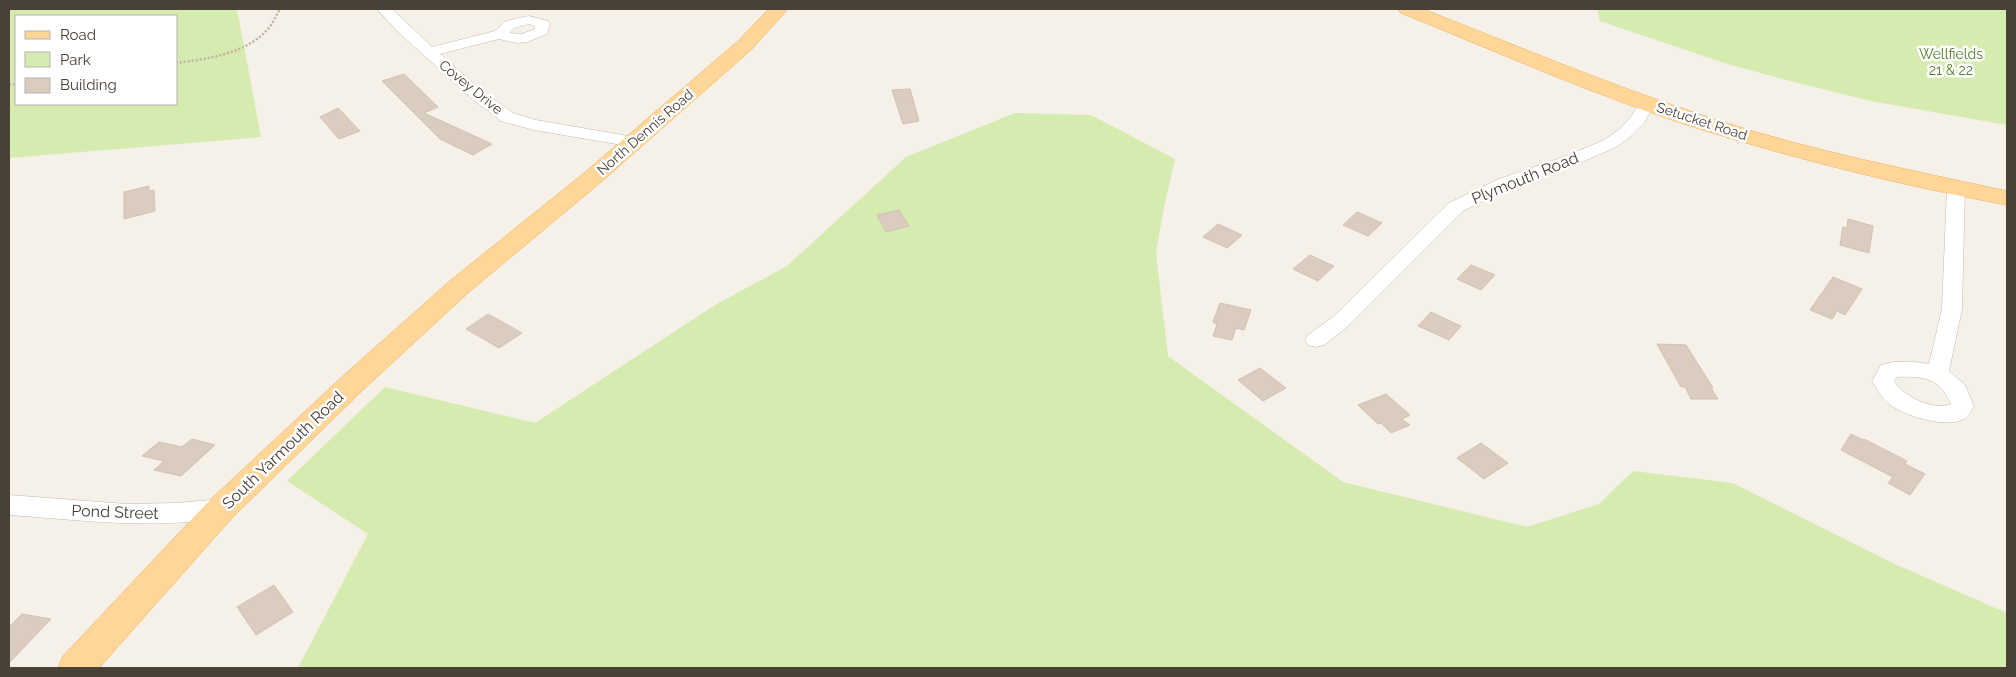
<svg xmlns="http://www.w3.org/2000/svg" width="2016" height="677" font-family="Raleway,sans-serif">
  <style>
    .green { fill: #d6ebaf; fill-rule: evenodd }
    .building { fill: #dacdc0; stroke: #d2c1b0 }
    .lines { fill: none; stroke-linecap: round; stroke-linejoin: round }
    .minor-casing { stroke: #c4b9ad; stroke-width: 1 }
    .major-casing { stroke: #e9b262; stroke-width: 1 }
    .path { stroke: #c3b19b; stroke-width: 2.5; stroke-dasharray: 2 2; stroke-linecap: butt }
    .minor { fill: #fff; fill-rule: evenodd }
    .major { fill: #ffd697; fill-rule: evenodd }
    .labels { text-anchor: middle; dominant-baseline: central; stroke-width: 5; stroke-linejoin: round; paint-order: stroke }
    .far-park-label { font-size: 14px; fill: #517e26; stroke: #fff }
    .far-street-label { font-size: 14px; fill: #494036; stroke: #fff }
    .street-label { font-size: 16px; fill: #494036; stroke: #fff }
  </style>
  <rect width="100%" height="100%" fill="#f5f0e8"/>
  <!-- green -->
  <g class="green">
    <path d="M9,9H237L261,137L9,158ZM16,16H176V104H16Z"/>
    <path d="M1597,9H2007V125L1871,101L1794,82L1724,63L1600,21Z"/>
    <path d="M1015,113L1091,115L1175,159L1163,212L1156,253L1168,356L1343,482L1527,527L1599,504L1633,471L1733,483L1897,565L2007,613V668H298L368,534L287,481L385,387L535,423L715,305L787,266L906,157Z"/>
  </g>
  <!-- building -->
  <g class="building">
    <path d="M404,74L438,107L424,113L492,144L473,155L440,139L382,81Z"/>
    <path d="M910,89L919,121L903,124L892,90Z"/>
    <path d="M338,108L360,131L339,139L320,117Z"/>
    <path d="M149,186V191L154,190L155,211L124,219V192Z"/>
    <path d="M899,210L909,226L886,232L877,215Z"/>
    <path d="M1357,212L1382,223L1368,236L1343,225Z"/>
    <path d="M1848,219L1873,226L1869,253L1840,245L1843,227L1847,228Z"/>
    <path d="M1218,224L1242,235L1227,248L1203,237Z"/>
    <path d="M1310,255L1334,266L1318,281L1293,269Z"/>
    <path d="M1471,265L1495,275L1481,290L1457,279Z"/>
    <path d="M1833,277L1862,289L1845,315L1837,311L1832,319L1810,310Z"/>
    <path d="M1220,303L1251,310L1244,330L1236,328L1232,340L1213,336L1217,324L1213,322Z"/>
    <path d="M1431,312L1461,326L1449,340L1418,326Z"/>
    <path d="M488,314L522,333L499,348L466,329Z"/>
    <path d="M1657,344L1686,345L1713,388H1711L1718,399H1691L1685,387H1681Z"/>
    <path d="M1260,368L1286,388L1263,401L1238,380Z"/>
    <path d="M1386,394L1410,415L1402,419L1410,425L1391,433L1381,423L1378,424L1358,405Z"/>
    <path d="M1851,434L1863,440L1864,439L1907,461L1905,464L1925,474L1910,495L1888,483L1893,477L1841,450Z"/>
    <path d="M192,439L215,445L181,476L154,470L164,461L142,456L159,442L182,447Z"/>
    <path d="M1481,443L1508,463L1484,479L1457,458Z"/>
    <path d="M274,585L293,612L256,635L237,607Z"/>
    <path d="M22,614L51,619L9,663V627Z"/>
  </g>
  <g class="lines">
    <!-- minor casing -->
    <g class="minor-casing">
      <g id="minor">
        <path d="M377,9H392L432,47L495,31L504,22L518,18L529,16L548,21L550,24L547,34L527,42L516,43L499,39L440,54L482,91L513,113L536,120L634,137L640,138L643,142L640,146L634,147L534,130L501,121L470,97L396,30ZM529,24L535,26V29L522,34L509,33L514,28Z"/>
        <path d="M1647,98L1653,100L1655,103L1644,123L1631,136L1616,147L1582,162L1511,187L1463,211L1347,327L1324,345L1316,347L1308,345L1305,340L1308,335L1333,317L1449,203L1499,179L1569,155L1604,140L1620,129L1631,117L1641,100Z"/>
        <path d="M1956,182L1962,183L1965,187L1962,309L1949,371L1965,385L1974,406C1971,411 1967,418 1962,420C1944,428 1901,415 1888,403C1881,397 1877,389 1872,381L1881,365C1896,360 1914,361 1929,364L1942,309L1947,187L1950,183ZM1896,377C1922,376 1940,377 1951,404C1933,411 1904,397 1894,381Z"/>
        <path d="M9,495L127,504L177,503L221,499L230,502L233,509L230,516C216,520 202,520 188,522C129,527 69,519 9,515Z"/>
      </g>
    </g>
    <!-- major casing -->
    <g class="major-casing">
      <g id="major">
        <path d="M769,9H788L752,49L600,183L469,292L364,389L232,518L99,668H58L63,656L210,500L344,375L451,280L584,173L738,41Z"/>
        <path d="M1398,9H1423C1520,47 1617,88 1717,120C1812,151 1910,170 2007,191V205C1905,186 1803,161 1703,130C1600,98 1500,53 1401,13Z"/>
      </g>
    </g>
    <!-- path -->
    <g class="path">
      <path d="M176,63C207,59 246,54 268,29C273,23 276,16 280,9"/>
      <path d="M9,85L16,84"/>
    </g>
    <!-- minor -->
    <use href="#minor" class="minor"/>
    <!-- major -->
    <use href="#major" class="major"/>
  </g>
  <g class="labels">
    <!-- far-park labels -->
    <g class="far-park-label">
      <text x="1951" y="54">Wellfields<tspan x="1951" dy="16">21 &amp; 22</tspan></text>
    </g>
    <!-- far-street labels -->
    <g class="far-street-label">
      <text transform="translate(471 87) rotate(39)">Covey Drive</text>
      <text transform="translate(1702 121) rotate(18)">Setucket Road</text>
      <text transform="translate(645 132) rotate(-41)">North Dennis Road</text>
    </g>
    <!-- street labels -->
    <g class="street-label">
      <text transform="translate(1525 178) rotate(-22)">Plymouth Road</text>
      <text transform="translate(283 450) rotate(-44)">South Yarmouth Road</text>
      <text transform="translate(115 512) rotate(2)">Pond Street</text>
    </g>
  </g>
  <!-- border -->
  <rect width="2016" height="677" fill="none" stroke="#494036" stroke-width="20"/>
  <!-- legend -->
  <rect x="15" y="15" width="162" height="90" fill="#ffffff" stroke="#b6b3af"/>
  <rect x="25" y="31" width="25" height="8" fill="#ffd697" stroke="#b6b3af"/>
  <text x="60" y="40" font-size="15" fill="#494036">Road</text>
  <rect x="25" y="52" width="25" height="15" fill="#d6ebaf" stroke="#b6b3af"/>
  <text x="60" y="65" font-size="15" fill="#494036">Park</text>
  <rect x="25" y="78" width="25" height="15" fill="#dacdc0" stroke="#b6b3af"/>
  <text x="60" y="90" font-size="15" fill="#494036">Building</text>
</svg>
